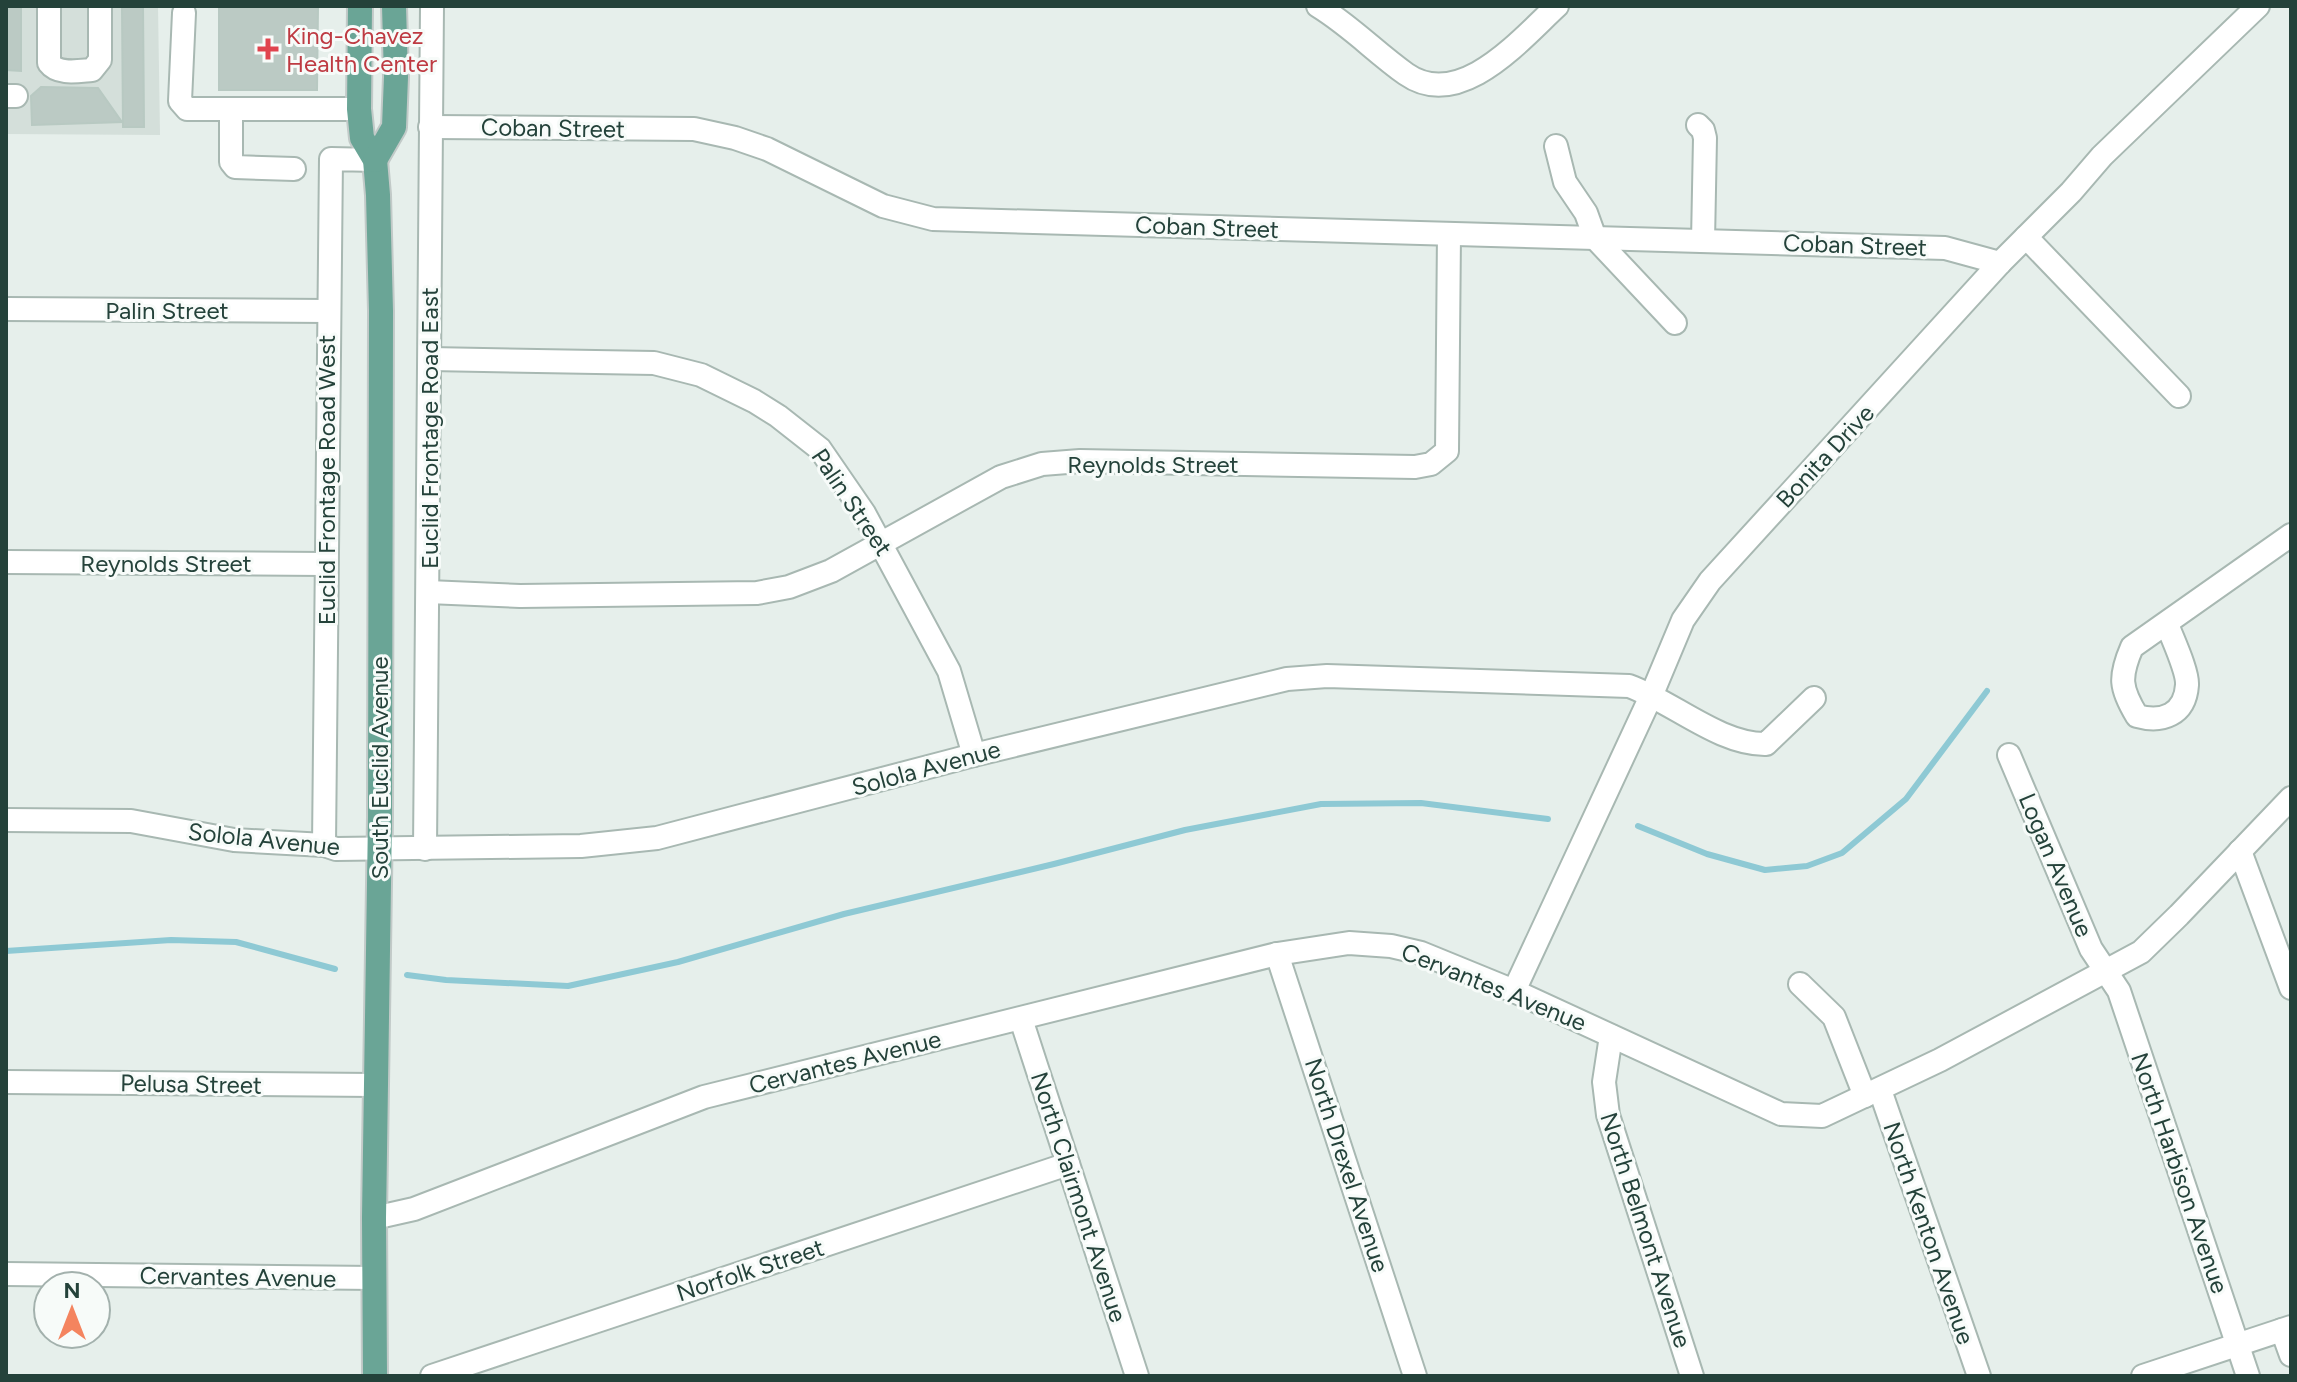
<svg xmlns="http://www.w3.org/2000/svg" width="2297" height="1382" font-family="Figtree,sans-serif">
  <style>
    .built { fill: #d4dfda }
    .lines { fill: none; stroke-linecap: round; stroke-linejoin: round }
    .stream { stroke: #8ec9d4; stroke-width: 6 }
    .building { fill: #bbcac4; stroke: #b8c9c2; stroke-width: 2 }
    .minor-casing { stroke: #a8b8b2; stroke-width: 26 }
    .major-casing { stroke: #c2cac8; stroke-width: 28 }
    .minor { stroke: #fff; stroke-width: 22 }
    .major { stroke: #6aa596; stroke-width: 24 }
    .health-dot { fill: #e0444e; stroke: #f7fbf9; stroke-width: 3 }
    .labels { text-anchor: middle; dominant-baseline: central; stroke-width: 6; stroke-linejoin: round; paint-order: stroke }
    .health-label { font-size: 24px; fill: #be3a42; stroke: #f7fbf9; text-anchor: start }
    .street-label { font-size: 24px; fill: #24423a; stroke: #f7fbf9 }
  </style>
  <rect width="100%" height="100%" fill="#e6efeb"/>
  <!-- built -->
  <path class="built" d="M6,6H158L160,135L6,134Z"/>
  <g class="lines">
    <!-- stream -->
    <g class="stream">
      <path d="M1638,826L1707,854L1765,870L1807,866L1842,853L1906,799L1987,691"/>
      <path d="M6,951L171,940L236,942L335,969"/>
      <path d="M407,975L446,980L568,986L678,962L844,914L1054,864L1185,830L1321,804L1421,803L1548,819"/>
    </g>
  </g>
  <!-- building -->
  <g class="building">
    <path d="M6,6H21V71L6,70Z"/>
    <path d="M122,6H143L144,127H123Z"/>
    <path d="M219,7H318L317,90H219Z"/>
    <path d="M41,87L98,88L122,122L32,125L31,96Z"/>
  </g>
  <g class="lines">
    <!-- minor casing -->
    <g class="minor-casing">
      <g id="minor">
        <path d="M49,6V63C58,75 78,71 92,70L100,60V6"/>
        <path d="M1318,6C1352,27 1375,52 1406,74C1460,112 1521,39 1557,6"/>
        <path d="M184,13L180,101L187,109H359"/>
        <path d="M6,96H16"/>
        <path d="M231,111V162L235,167L294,169"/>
        <path d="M1698,125L1703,130L1705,138L1703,241"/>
        <path d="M430,127L694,129L735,138L767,149L883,206L933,219L1945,248L2000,263"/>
        <path d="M1556,146L1565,182L1586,213L1595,238L1675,323"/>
        <path d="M2026,237L2179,396"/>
        <path d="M6,309L328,311"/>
        <path d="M430,359L654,363L701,375L754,401L778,416L820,449L864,513L949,671L974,755"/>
        <path d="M6,562L325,564"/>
        <path d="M428,592L520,596L757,593L789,587L831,571L1001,477L1042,464L1080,461L1415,467L1431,464L1447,451L1449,234"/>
        <path d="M2167,624C2172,638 2188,671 2187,685C2185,715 2162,723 2137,716C2120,688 2119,677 2132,647L2291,535"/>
        <path d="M2009,755L2091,949L2119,991L2248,1376"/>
        <path d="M6,820L131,821L234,840L324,845L336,849L581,846L657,838L974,755L1287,679L1327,676L1629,686C1673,702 1720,745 1766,744L1814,698"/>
        <path d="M324,845L331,159L375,160"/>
        <path d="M425,849L432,6"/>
        <path d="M2240,851L2291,988"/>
        <path d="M1277,954L1415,1376"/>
        <path d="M1800,984L1834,1017L1865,1096"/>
        <path d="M1514,991L1652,694L1683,620L1710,581L2000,263L2071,192L2102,156L2258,6"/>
        <path d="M1021,1019L1137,1376"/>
        <path d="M1611,1036L1604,1082L1608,1115L1692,1376"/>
        <path d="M6,1082L375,1085"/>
        <path d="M1880,1090L1979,1376"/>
        <path d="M374,1218L414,1209L704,1097L1277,954L1349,943L1391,946L1421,953L1514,991L1781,1114L1822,1116L1940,1060L2141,952L2179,915L2291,798"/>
        <path d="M6,1274L375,1278"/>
        <path d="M2282,1330L2291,1355"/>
        <path d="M432,1376L1068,1164"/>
        <path d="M2143,1376L2291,1327"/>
      </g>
    </g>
    <!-- major casing -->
    <g class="major-casing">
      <g id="major">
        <path d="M360,6L359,109L362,138L375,160L378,195L381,311L380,817L374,1218L375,1376"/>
        <path d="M375,160L394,127L396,77L394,6"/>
      </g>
    </g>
    <!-- minor -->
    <use href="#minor" class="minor"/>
    <!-- major -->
    <use href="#major" class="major"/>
  </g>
  <!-- markers -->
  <path class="health-dot" d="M264 37h8v8h8v8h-8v8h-8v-8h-8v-8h8z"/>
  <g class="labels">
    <!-- health labels -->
    <g class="health-label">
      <text x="286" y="35">King-Chavez<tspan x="286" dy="28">Health Center</tspan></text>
    </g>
    <!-- street labels -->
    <g class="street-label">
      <text transform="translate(553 128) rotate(1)">Coban Street</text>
      <text transform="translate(1207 227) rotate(2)">Coban Street</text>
      <text transform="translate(1855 245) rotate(2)">Coban Street</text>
      <text x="167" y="310">Palin Street</text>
      <text transform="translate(429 428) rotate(-90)">Euclid Frontage Road East</text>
      <text transform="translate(1825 456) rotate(-47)">Bonita Drive</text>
      <text x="1153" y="464">Reynolds Street</text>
      <text transform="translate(326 480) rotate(-90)">Euclid Frontage Road West</text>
      <text transform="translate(852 502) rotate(56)">Palin Street</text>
      <text x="166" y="563">Reynolds Street</text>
      <text transform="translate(379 768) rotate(-90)">South Euclid Avenue</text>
      <text transform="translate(926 768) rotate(-15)">Solola Avenue</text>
      <text transform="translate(264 839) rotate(6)">Solola Avenue</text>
      <text transform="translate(2056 865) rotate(67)">Logan Avenue</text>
      <text transform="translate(1494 987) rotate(22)">Cervantes Avenue</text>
      <text transform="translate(845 1062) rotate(-14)">Cervantes Avenue</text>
      <text transform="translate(191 1084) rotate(1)">Pelusa Street</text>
      <text transform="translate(1347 1165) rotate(72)">North Drexel Avenue</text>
      <text transform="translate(2180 1173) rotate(71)">North Harbison Avenue</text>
      <text transform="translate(1079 1197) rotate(72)">North Clairmont Avenue</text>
      <text transform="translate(1646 1230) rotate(72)">North Belmont Avenue</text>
      <text transform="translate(1929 1233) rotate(71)">North Kenton Avenue</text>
      <text transform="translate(750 1270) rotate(-18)">Norfolk Street</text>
      <text transform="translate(238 1277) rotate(1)">Cervantes Avenue</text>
    </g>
  </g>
  <!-- border -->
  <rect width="2297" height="1382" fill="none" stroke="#24423a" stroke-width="16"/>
  <!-- north arrow -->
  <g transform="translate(72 1310)"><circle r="38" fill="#f7fbf9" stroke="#a3b1ad" stroke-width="2"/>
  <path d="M0-6L14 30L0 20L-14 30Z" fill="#f4845f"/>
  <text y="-12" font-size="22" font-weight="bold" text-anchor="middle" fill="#24423a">N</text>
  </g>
</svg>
